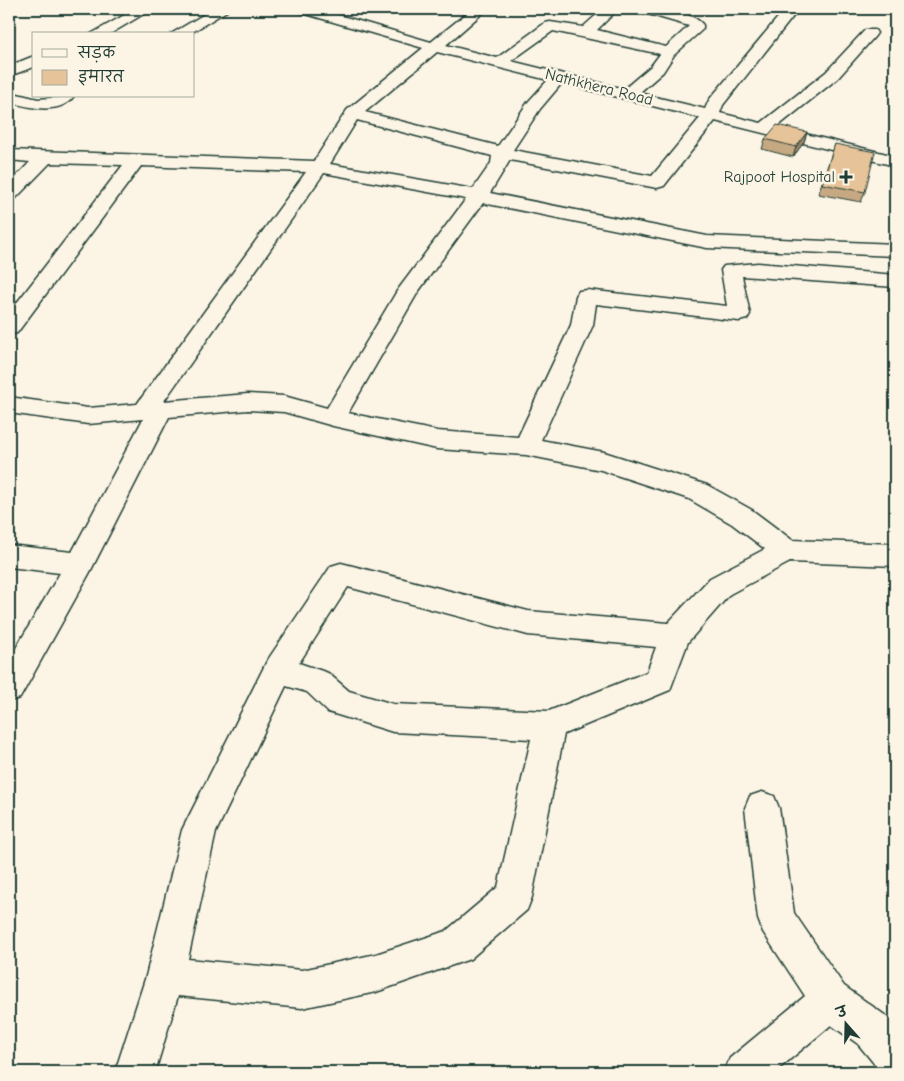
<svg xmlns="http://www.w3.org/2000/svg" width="904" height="1081" font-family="'Comic Neue','Playpen Sans Deva',sans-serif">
  <rect width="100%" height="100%" fill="#fcf5e5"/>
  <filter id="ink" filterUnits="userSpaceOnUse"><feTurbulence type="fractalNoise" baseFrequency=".02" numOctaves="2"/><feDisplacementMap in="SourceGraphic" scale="10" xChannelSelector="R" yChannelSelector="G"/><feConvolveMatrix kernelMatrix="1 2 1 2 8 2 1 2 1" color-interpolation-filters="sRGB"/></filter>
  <g filter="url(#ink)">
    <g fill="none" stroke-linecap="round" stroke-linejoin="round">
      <defs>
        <g id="minor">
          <path d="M135,9h17l-42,25h-19z"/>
          <path d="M213,9h17l-41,25h-18z"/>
          <path d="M297,9h21l113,33 41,-33h15l-41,36 51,13 48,-35 5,-1 33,5 20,-18h15l-21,21 69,17 23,-21 -48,-14 -2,-3c16,-1 54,2 64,16v4l-29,26 -11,17 -24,21 66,16 4,-9 76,-91h14l-76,96 -3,8 41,10 65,-51 39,-42h10l2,3 -2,3 -37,42 -61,49 118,29v10l-180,-45 -51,65 -7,2 -147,-28 -20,33 217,43 188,8v12l-188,-8 -224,-45 -65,89 -70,121 89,18 81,6 53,-112 5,-29 3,-5 8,-1 140,16 -6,-36 3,-4 34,-3 137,12v12l-153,-11 8,38 -3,5 -8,2 -143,-17 -3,21 -52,115 63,12 103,33 45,25 40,30 103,4v22l-105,-4 -60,32 -42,48 -18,48 -106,44 -32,163 -5,13 -57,49 -94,33 -74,16 -124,-12 -23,76h-40l31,-96 36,-146 85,-169 64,-95 10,-3 187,48 140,12 42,-45 55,-29 -33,-25 -43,-25 -88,-29 -75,-15 -89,-6 -104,-23 -49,-14 -36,-2 -79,7 -79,155 -70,126 -11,3v-41l51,-87 -51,-6v-22l63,7 71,-133 -55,5 -79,-11v-16l79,11 49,-4 169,-232 -165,-6 -124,167 -8,2v-22l114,-148 -73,-2 -34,35 -7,2v-16l21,-22 -21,-2v-10l305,11 33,-51 76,-62 -124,-36zM553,31l107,23 -9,12 -27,23 -113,-28zM437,52l111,28 -20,22 -30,44 -133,-34zM562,83l138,35 -48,58 -139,-26 27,-41zM357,120l135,36 -1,7 -18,26 -143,-25zM324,173l142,26 -69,92 -70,117 -43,-12 -36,-2 -84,7zM348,587l180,48 128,12 -9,25 -98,39 -156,-7 -44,-13 -21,-18 -29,-10zM286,686l21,6 21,20 65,20 138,7 -33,148 -52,44 -70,23 -74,16 -114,-11 28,-127z"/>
          <path d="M34,56v11l-25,9v-10z"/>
          <path d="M9,92l29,7 36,-3c-14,20 -46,11 -65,6z"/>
          <path d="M762,792l12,4 5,12 15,105 50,73 42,30 9,11v45h-14l-23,-28 -27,-19 -56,47h-51l6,-14 75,-62 -42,-64 -5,-13 -13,-111 5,-12z"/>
        </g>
      </defs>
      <use href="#minor" stroke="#1f3d34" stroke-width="3"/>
      <use href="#minor" fill="#fcf5e5" fill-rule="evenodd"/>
    </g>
    <g fill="#c6a883" stroke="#1f3d34">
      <path d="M807,132l-3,10 -11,15 -31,-8 3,-10z"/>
      <path d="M835,144l30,48 -4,10 -43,-8z"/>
    </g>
    <path fill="#a1886a" stroke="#1f3d34" d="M807,132l-3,10 -11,15 3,-10z"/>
    <g fill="#e6c398" stroke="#1f3d34">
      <path d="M777,125l30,7 -11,15 -31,-8z"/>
      <path d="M835,144l40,8 -10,40 -43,-8z"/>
    </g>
  </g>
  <path fill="#1f3d34" stroke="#fcf5e5" stroke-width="2" d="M843.5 169.5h5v5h5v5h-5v5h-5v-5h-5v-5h5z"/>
  <g text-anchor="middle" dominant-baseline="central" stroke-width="5" stroke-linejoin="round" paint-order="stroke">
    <g font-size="16" fill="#1f3d34" stroke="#fcf5e5">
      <text transform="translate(599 87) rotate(14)">Nathkhera Road</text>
    </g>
    <g font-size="16" fill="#1f3d34" stroke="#fcf5e5" text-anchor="end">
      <text x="835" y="177">Rajpoot Hospital</text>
    </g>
  </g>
  <rect width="904" height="1081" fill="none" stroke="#fcf5e5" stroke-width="30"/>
  <rect x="15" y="15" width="874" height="1051" fill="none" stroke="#1f3d34" stroke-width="2" filter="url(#ink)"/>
  <rect x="32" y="32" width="162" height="65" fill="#fcf5e5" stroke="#a4ab9e"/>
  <rect x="42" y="49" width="25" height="8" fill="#fcf5e5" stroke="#a4ab9e"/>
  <text x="78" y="58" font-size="15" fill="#1f3d34">सड़क</text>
  <rect x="42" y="70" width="25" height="15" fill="#e6c398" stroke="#a4ab9e"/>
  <text x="78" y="82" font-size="15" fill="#1f3d34">इमारत</text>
  <g transform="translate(846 1024) rotate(340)" stroke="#fcf5e5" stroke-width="4" paint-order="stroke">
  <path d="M0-4L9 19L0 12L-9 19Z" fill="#1f3d34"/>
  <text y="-8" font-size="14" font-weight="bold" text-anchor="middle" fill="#1f3d34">उ</text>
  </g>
</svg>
